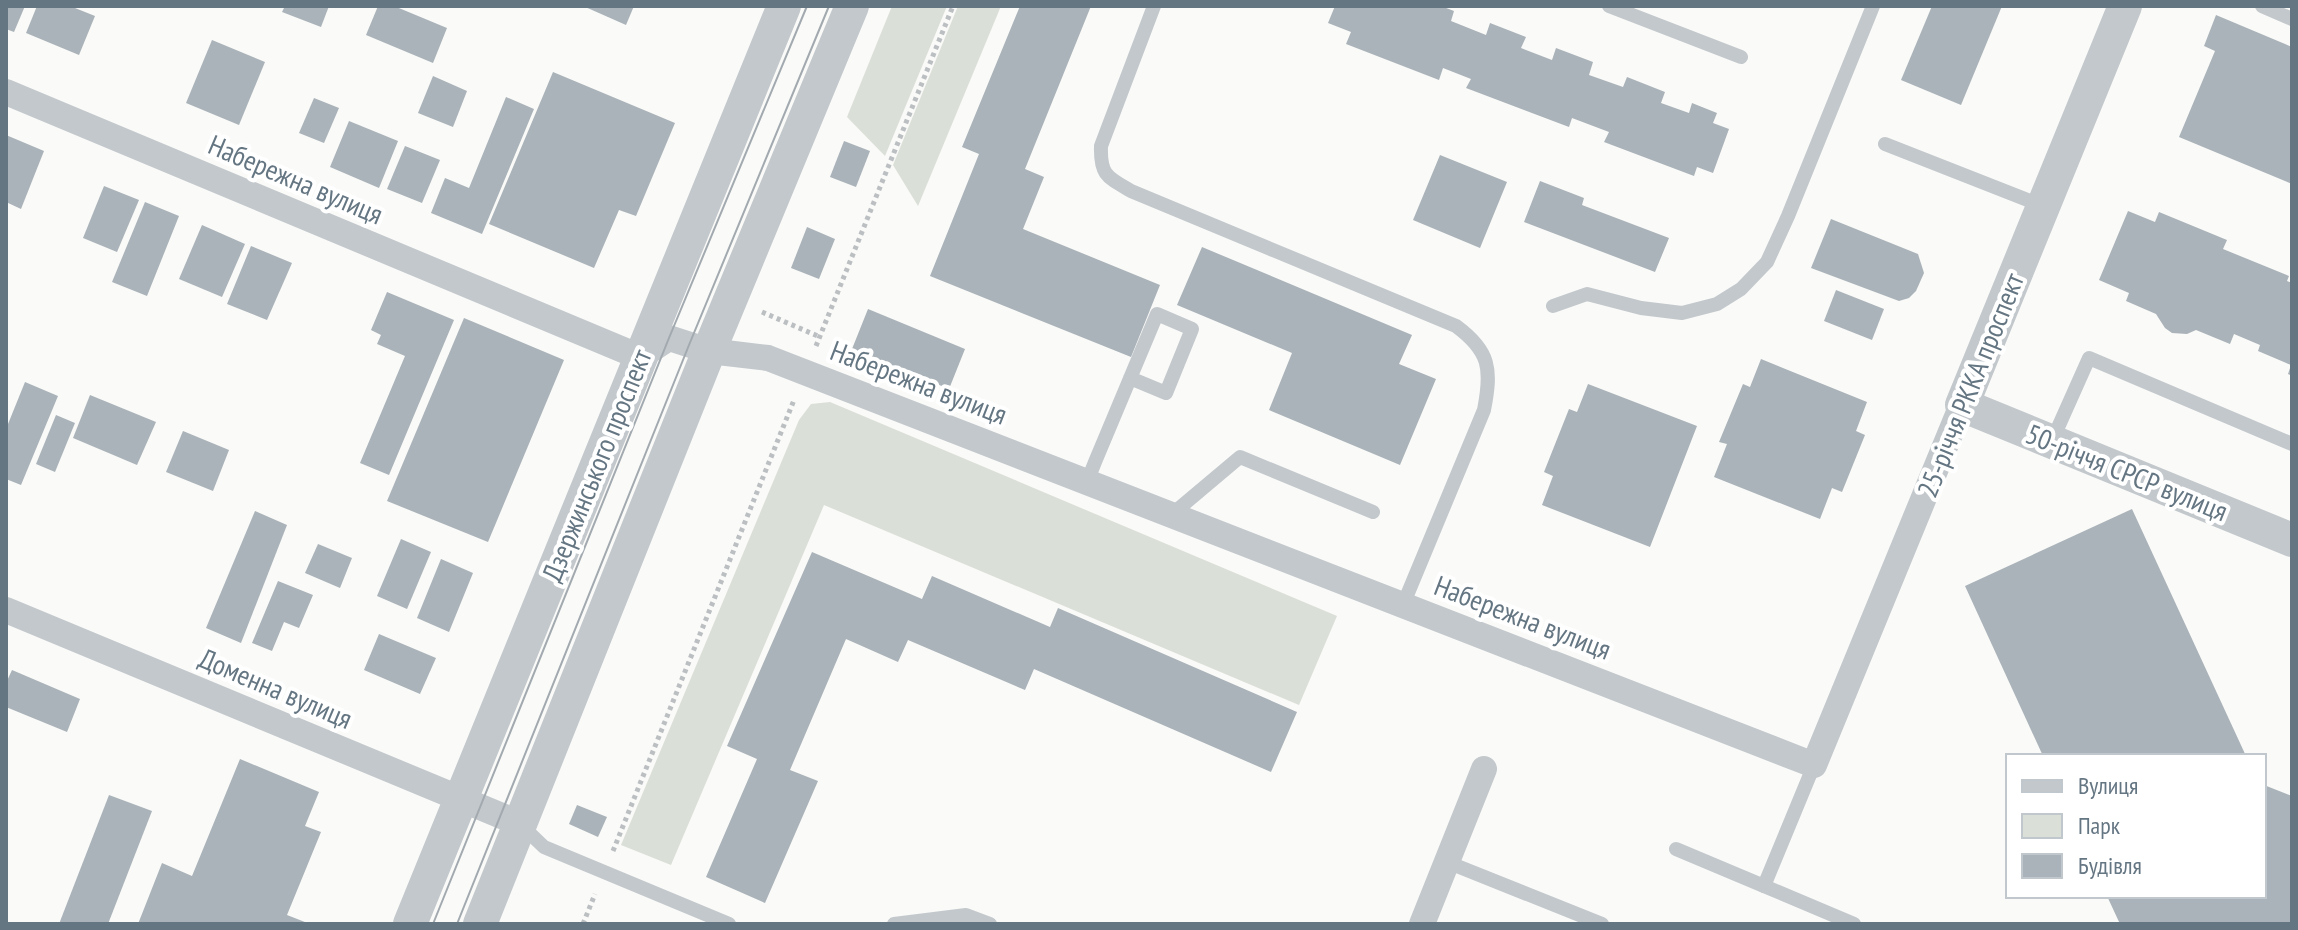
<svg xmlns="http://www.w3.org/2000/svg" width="2298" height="930" font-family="'PT Sans Narrow',sans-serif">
  <rect width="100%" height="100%" fill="#fafaf8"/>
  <g fill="#dadfd7">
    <path d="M892,6h55l-62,150 -38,-39z"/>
    <path d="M958,6h43l-83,200 -25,-41z"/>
    <path d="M830,402l507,214 -38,89 -475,-200 -153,360 -50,-20 178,-425 12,-16z"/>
  </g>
  <g fill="#aab3b9">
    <path d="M6,6h19l-11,26 -8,-3z"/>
    <path d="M37,6h33l25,10 -16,39 -53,-22z"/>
    <path d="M285,6h44l-8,21 -39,-15z"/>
    <path d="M378,6h16l53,22 -14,35 -67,-28z"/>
    <path d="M583,6h51l-8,19z"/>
    <path d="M1020,6h71l-66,163 19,8 -21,52 137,56 -29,72 -201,-81 49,-122 -17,-7z"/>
    <path d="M1335,6h106l13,5 -3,10 35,14 4,-12 36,14 -5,11 31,12 4,-12 37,14 -4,13 34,12 4,-10 38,15 -4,11 28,10 3,-10 25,10 -4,10 16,6 -16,44 -16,-6 -3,9 -90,-34 5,-10 -37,-14 -3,9 -103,-39 5,-9 -28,-11 -4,12 -93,-36 5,-12 -23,-9z"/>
    <path d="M1932,6h70l-41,99 -60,-25z"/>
    <path d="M2216,15l76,32v137l-113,-47 36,-86 -11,-5z"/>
    <path d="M212,40l53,22 -26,63 -53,-22z"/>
    <path d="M553,72l122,51 -39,93 -17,-6 -25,58 -105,-44z"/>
    <path d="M433,76l34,15 -14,36 -35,-14z"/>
    <path d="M506,97l28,12 -52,125 -51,-21 14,-35 24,10z"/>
    <path d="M314,98l25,10 -15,35 -25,-10z"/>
    <path d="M349,121l49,20 -19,47 -49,-21z"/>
    <path d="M6,135l38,16 -23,58 -15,-7z"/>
    <path d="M844,141l26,10 -14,36 -26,-10z"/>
    <path d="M405,146l35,14 -18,43 -35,-14z"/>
    <path d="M1440,155l67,27 -27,66 -67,-28z"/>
    <path d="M1540,181l44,17 -2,7 87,33 -14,34 -131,-50z"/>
    <path d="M104,186l35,14 -22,52 -34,-14z"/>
    <path d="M145,202l34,14 -32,80 -35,-14z"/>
    <path d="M2128,211l27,11 4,-10 68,28 -4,9 66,27 -2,5 5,2v93l-4,-2 3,-9 -33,-14 2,-6 -26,-11 -4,10 -34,-14 -9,4 -15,-1 -7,-5 -9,-14 -30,-13 3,-8 -30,-13z"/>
    <path d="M1831,219l87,35 6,19 -8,18 -7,7 -10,3 -88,-33z"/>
    <path d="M202,225l43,19 -23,53 -43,-18z"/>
    <path d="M807,227l28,12 -16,40 -28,-11z"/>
    <path d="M251,246l41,17 -25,57 -40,-16z"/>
    <path d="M1202,247l210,88 -13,29 37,15 -36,86 -131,-55 23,-57 -115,-48z"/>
    <path d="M1836,290l48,19 -12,31 -48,-19z"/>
    <path d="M387,292l67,28 -65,155 -29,-12 45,-107 -28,-12 4,-9 -10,-5z"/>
    <path d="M868,309l97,40 -16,40 -97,-40z"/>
    <path d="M464,318l100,42 -76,182 -101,-41z"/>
    <path d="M1761,359l106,43 -11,29 9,4 -23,57 -10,-4 -12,31 -106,-42 13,-33 -8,-2 24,-58 7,3z"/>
    <path d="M25,382l33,14 -37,89 -15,-6v-50z"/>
    <path d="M1588,384l109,42 -47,121 -108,-42 11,-29 -9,-4 25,-63 8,3z"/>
    <path d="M90,395l66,27 -19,43 -64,-27z"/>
    <path d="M56,415l19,8 -20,49 -19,-8z"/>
    <path d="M183,431l46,19 -16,41 -47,-19z"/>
    <path d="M2132,509l114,247h-203l-78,-170z"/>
    <path d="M255,511l32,14 -46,118 -35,-15z"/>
    <path d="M401,539l30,13 -24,57 -30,-13z"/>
    <path d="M318,544l34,14 -12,30 -35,-15z"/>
    <path d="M812,552l110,47 10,-23 118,51 8,-19 239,104 -26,60 -237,-103 -9,21 -117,-50 -10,22 -52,-23 -56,131 28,11 -53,122 -59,-26 51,-118 -30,-13z"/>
    <path d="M441,559l32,14 -24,59 -32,-14z"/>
    <path d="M278,581l35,14 -14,33 -15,-6 -12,29 -20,-8z"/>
    <path d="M379,634l57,24 -16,36 -56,-24z"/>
    <path d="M12,670l68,29 -13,33 -61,-25v-24z"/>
    <path d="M240,759l79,33 -14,34 16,6 -34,83 23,9h-172l24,-61 30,13z"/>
    <path d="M2264,785l28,11v128h-172l-13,-28h157z"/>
    <path d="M109,795l43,16 -44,113h-49z"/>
    <path d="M577,805l30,12 -9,20 -29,-13z"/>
  </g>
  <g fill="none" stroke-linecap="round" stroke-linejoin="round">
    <g stroke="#bbbfc2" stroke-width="5" stroke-dasharray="4 4" stroke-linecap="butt">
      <path d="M762,312l58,25"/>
      <path d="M816,346l137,-340"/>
      <path d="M613,851l181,-451"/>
      <path d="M583,924l12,-30"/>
    </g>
    <g stroke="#c3c8cc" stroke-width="14">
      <path d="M1154,6l-53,140c-1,29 6,31 30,45l325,135c34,25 36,43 28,84l-81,195"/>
      <path d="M1609,6l132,51"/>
      <path d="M2262,6l30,13"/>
      <path d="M1885,144l158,62"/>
      <path d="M1553,306l34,-12 54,14 41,5 35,-9 24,-15 26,-27 21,-46 85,-210"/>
      <path d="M2052,441l37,-83 203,86"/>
      <path d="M1087,482l8,-20 62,-148 35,15 -26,64 -36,-15"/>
      <path d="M1171,515l69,-58 133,55"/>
      <path d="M521,825l23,22 185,77"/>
      <path d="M1676,849l88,37 50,-121"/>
      <path d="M1447,862l155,62"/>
      <path d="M1764,886l90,38"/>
      <path d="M894,924l72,-9 24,9"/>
    </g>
    <g stroke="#c3c8cc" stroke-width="26">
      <path d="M6,92l634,265 29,-19 40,13 59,7 1046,407 148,-360"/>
      <path d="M6,610l515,214"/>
      <path d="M1422,924l62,-155"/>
    </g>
    <g stroke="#c3c8cc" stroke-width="34">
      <path d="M2125,6l-163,399 330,135"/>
      <path d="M410,924l374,-918"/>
      <path d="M480,924l229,-573 143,-345"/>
    </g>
    <g stroke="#a2aab0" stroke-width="2">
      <path d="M433,924l236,-586 138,-332"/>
      <path d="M457,924l232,-579 140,-339"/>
    </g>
  </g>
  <g text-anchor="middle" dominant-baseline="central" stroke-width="8" stroke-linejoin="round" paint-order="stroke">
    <g font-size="28" fill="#657683" stroke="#fff">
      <text transform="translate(296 179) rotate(23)">Набережна вулиця</text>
      <text transform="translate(919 382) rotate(21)">Набережна вулиця</text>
      <text transform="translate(1970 385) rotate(-68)">25-річчя РККА проспект</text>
      <text transform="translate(596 465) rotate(-68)">Дзержинського проспект</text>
      <text transform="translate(2127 472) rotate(22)">50-річчя СРСР вулиця</text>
      <text transform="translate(1523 617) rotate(21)">Набережна вулиця</text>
      <text transform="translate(276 688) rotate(23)">Доменна вулиця</text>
    </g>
  </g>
  <rect width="2298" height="930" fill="none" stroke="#657683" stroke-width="16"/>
  <rect x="2006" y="754" width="260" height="144" fill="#ffffff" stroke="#c1c8cd" stroke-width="2"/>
  <rect x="2022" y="780" width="40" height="12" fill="#c3c8cc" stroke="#c1c8cd" stroke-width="2"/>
  <text x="2078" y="794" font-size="24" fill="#657683">Вулиця</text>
  <rect x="2022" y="814" width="40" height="24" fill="#dadfd7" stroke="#c1c8cd" stroke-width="2"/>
  <text x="2078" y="834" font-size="24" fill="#657683">Парк</text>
  <rect x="2022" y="854" width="40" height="24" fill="#aab3b9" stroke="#c1c8cd" stroke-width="2"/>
  <text x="2078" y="874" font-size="24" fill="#657683">Будівля</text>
</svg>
